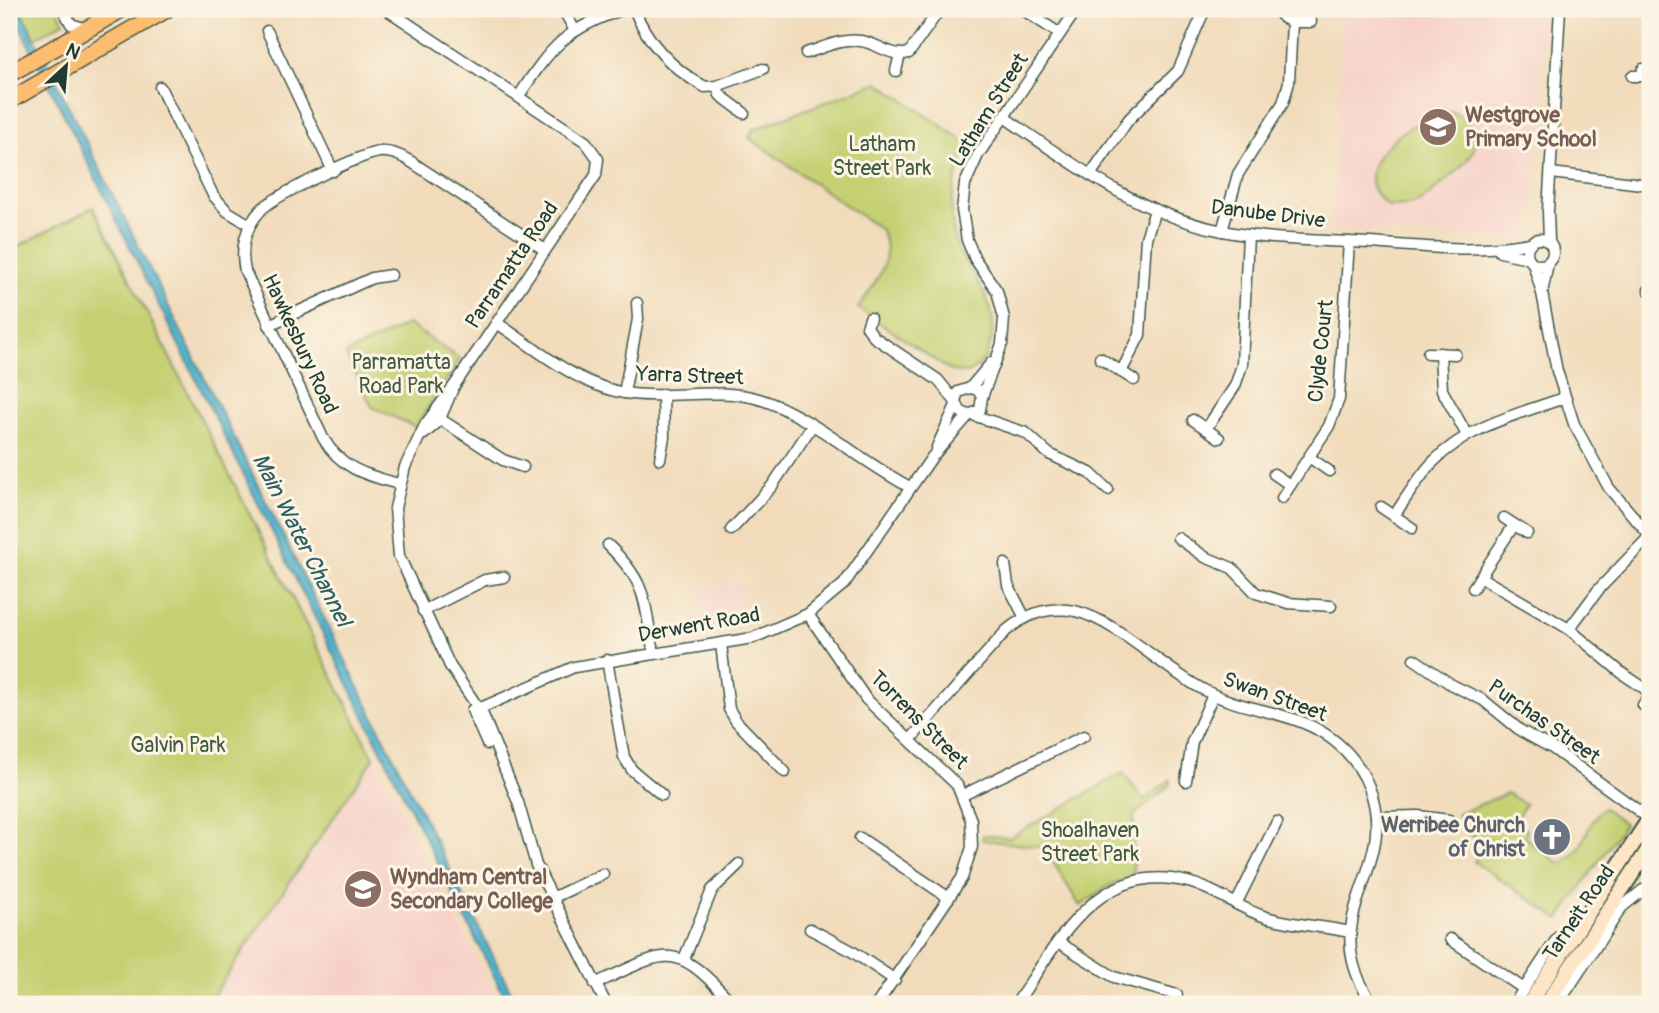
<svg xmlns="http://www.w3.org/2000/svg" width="1659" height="1013" font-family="Pangolin,sans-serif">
  <rect width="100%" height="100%" fill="#fcf5e5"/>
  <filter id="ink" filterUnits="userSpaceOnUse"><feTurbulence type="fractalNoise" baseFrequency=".0143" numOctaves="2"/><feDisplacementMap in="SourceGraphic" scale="14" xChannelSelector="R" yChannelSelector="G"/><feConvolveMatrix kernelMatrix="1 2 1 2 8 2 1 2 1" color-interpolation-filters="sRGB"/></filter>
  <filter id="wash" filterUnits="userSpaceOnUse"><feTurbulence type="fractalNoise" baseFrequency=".00686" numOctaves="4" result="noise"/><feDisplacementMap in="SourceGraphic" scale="28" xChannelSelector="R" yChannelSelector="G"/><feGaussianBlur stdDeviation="1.57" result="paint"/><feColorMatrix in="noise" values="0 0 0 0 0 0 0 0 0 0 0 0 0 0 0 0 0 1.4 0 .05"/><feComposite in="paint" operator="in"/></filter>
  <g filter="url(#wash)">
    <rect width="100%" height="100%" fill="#f1dbbb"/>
    <g fill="#f7d1c8">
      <path d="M1343,9h201l-8,163 -11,61 -8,6 -185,-10z"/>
      <path d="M740,579l9,47 -41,6 -8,-45z"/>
      <path d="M374,758l125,246h-292l156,-231z"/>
    </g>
    <g fill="#c4d072" stroke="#728653" stroke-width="2">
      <path d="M20,9h37l7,13 -29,16z"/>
      <path d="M878,82l90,62c-12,28 -21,59 -14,90 9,43 50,61 36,110 -3,12 -10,23 -22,29l-17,-2 -93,-63c17,-26 39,-48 22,-79l-131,-91 5,-9z"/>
      <path d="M1451,111c46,22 19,51 -9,73 -8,7 -17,16 -26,20 -9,3 -18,3 -27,3 -53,-39 23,-89 62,-96z"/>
      <path d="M93,207l281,551 -167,246h-198v-753z"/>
      <path d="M408,324l52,35 -45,68 -43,-20 -26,-53z"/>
      <path d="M1123,773l21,27 26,-20v5l-36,30 -1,62 -22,8 -31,21 -36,-59 -62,-7 1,-5 26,3z"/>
      <path d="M1507,793l18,11 -10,18 12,8 -1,8 33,25c27,-6 25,-41 45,-55l19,14 1,3 -65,94 -85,-57 11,-18 -24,-15 -3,-15z"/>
    </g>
    <path fill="#4eb0cd" stroke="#367680" stroke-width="2" d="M11,9h9l497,995h-9z"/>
  </g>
  <g filter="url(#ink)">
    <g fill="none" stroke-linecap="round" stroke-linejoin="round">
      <defs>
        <g id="street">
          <path d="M63,9l8,15 16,5"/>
          <path d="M386,9l200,133 12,17 -2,16 -142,211 -15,35 -15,13"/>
          <path d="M563,9l11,20"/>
          <path d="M634,9c14,35 38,60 71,78l12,-1 46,-17"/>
          <path d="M1022,9l38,25"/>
          <path d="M1282,17l10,5h19"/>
          <path d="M267,31l66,140"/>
          <path d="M806,53c17,-5 36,-15 55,-12 16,2 31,17 48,12l31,-44"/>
          <path d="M896,71l4,-17"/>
          <path d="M1632,76h10l1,-7 7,1"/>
          <path d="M717,86l3,9 24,18"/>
          <path d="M160,87l53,108 14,16 23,14"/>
          <path d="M519,96c32,-50 48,-68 105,-87"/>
          <path d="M1004,117c68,47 136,98 219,114 49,10 99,9 148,12 53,4 107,10 159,0"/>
          <path d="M1551,173l99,12"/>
          <path d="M1090,175l39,-56 49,-48 27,-62"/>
          <path d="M1222,231l16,-57 45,-71 6,-21 3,-60"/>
          <circle cx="1540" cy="252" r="13"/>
          <path d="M1549,241l-1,-30 12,-202"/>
          <path d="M1500,252l28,6"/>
          <path d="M1533,263l9,30 15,78 17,53 35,64 41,48"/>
          <path d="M1649,290h1"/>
          <path d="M1542,293l6,-30"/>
          <path d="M870,318l-3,9 7,10 64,43 17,21"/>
          <path d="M497,323c41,27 85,66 135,71 42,5 86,-7 127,5 48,14 104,64 151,88"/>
          <path d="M269,325l103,-47 19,-3"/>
          <path d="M1428,353l27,1"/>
          <path d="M1440,353l2,37 25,45"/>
          <path d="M1100,358l34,22"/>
          <path d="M1121,372l19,-37 6,-97 9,-28"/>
          <path d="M454,386l-29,39 -20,42 -10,41 4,48 51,110 33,49 35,87 18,63 70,139"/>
          <path d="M970,388l22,-26"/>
          <path d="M624,393l14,-74 -1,-16"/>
          <path d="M982,397l20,-53 2,-26 -7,-27 -22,-32 -8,-19 -5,-30 3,-26 13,-29 99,-146"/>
          <path d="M973,415l53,18 23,21 41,19 18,17"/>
          <path d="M437,417l66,43 20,7"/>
          <path d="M1193,420l26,18"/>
          <path d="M1206,429l29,-43 7,-21 6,-130"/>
          <path d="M937,447l19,-42"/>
          <path d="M1309,457l20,14"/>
          <path d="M660,459l4,-22 -1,-43"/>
          <path d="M1274,474l16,11"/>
          <path d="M399,484c-33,-9 -58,-15 -76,-46l-78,-167c-5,-22 0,-44 16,-61 12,-14 99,-55 118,-58 11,-1 21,3 31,9l135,89"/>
          <path d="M1282,498l47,-72 10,-27 10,-157"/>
          <path d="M1381,507l31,21"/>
          <path d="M1394,516c12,-18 24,-38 39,-54 35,-36 85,-48 131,-64"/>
          <path d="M1504,518l23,15"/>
          <path d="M731,530l41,-44 40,-60"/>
          <path d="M1178,538l27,19 27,11 24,25 32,10 43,3"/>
          <path d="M608,545c41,40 35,55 46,108"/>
          <path d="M1005,564l3,21 17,33"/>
          <path d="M1480,577l89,52 54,45 27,18"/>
          <path d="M1473,588l41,-63"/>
          <path d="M423,611l62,-31 19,-3"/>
          <path d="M808,614l58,85 91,86 14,35 1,27 -10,31 -85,126"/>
          <path d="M1569,629l30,-40 51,-53"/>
          <path d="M721,644l8,65 7,12 49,51"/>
          <path d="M1414,659l38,26 31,15 38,31 31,17 98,71"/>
          <path d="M607,660l17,97 8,13 30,25"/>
          <path d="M1643,705l7,-11"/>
          <path d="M472,710l15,34"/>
          <path d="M475,716l8,-9 91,-40 179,-29 55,-24 36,-30 88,-127 37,-42 11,-5 2,-13 -4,-7 -8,-2 -12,4 -3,9 6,11 8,3"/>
          <path d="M910,740l96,-109c20,-17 44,-25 69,-20 43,10 90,60 131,80 38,20 84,20 119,43 20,13 35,31 44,53 33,84 -59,128 4,217"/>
          <path d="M1186,781l6,-39 21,-47"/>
          <path d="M963,795l121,-59"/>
          <path d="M1376,817l42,-1 31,4"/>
          <path d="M860,838l89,60"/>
          <path d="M552,898l51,-24"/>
          <path d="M1236,904l41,-82"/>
          <path d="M810,929l40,21 45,30"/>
          <path d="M1450,939l74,50"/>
          <path d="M1058,942l56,35 63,18"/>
          <path d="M684,959l28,-69 27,-26"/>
          <path d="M595,984c75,-35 79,-44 138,20"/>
          <path d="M1016,1004c42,-62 82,-145 172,-122 28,7 51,27 78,35 27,8 56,9 84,15"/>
          <path d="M1514,1004l44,-67 7,-5 13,-1"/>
          <path d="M1558,1004l64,-97 21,-17"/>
        </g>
        <g id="secondary">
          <path d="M1529,1004l121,-186"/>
          <path d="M1546,1004l104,-157"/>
        </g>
        <g id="primary">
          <path d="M9,74l113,-65"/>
          <path d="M9,101l158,-92"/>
        </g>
      </defs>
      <use href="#street" stroke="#3e5548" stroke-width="13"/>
      <use href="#secondary" stroke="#3e5548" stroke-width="18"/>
      <use href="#primary" stroke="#3e5548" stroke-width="19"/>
      <use href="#street" stroke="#fff" stroke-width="10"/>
      <use href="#secondary" stroke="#fee5c5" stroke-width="14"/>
      <use href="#primary" stroke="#fcbd6f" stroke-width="16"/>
    </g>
  </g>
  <defs>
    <symbol id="school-disc" viewBox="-11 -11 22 22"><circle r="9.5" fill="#8d6e63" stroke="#fcf5e5"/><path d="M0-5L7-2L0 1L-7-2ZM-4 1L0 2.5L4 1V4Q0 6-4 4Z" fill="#fff"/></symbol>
    <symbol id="church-disc" viewBox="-11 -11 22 22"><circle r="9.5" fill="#6b7280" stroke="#fcf5e5"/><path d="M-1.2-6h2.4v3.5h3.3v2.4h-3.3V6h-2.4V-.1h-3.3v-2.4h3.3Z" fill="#fff"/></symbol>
  </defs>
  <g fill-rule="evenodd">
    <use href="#school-disc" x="1416" y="105" width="44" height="44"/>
    <use href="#church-disc" x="1530" y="815" width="44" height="44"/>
    <use href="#school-disc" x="341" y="867" width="44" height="44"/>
  </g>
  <g text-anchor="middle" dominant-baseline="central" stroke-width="6" stroke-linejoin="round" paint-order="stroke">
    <g font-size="21" fill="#1f3d34" stroke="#fcf5e5">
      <text transform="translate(989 110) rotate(-58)">Latham Street</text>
      <text transform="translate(1268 214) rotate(7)">Danube Drive</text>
      <text transform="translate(512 265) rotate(-56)">Parramatta Road</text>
      <text transform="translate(300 344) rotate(65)">Hawkesbury Road</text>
      <text transform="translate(1321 351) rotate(-84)">Clyde Court</text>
      <text transform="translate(690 376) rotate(2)">Yarra Street</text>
      <text transform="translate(699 625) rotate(-10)">Derwent Road</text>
      <text transform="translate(1275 697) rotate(20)">Swan Street</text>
      <text transform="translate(919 720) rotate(45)">Torrens Street</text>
      <text transform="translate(1544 722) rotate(35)">Purchas Street</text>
      <text transform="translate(1579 913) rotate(-56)">Tarneit Road</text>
    </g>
    <g font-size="21" font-weight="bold" fill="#785e54" stroke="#fcf5e5" text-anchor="start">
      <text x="1465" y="115">Westgrove<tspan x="1465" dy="24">Primary School</tspan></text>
      <text x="390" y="877">Wyndham Central<tspan x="390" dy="24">Secondary College</tspan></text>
    </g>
    <g font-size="21" fill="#405a40" stroke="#fcf5e5">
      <text x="882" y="144">Latham<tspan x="882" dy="24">Street Park</tspan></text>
      <text x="401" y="362">Parramatta<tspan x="401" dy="24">Road Park</tspan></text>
      <text x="178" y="745">Galvin Park</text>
      <text x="1090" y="830">Shoalhaven<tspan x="1090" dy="24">Street Park</tspan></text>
    </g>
    <g font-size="21" font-weight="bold" fill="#5b616d" stroke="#fcf5e5" text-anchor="end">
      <text x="1525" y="825">Werribee Church<tspan x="1525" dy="24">of Christ</tspan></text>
    </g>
    <g font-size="23" font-style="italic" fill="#2d6062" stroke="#fcf5e5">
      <text transform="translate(302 540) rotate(63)">Main Water Channel</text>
    </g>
  </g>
  <rect width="1659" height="1013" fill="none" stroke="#fcf5e5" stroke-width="35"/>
  <g transform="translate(66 66) rotate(26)" stroke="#fcf5e5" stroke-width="5" paint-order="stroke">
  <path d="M0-5L12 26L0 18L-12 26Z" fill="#1f3d34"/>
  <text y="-10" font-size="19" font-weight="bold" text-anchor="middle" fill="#1f3d34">N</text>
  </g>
</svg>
